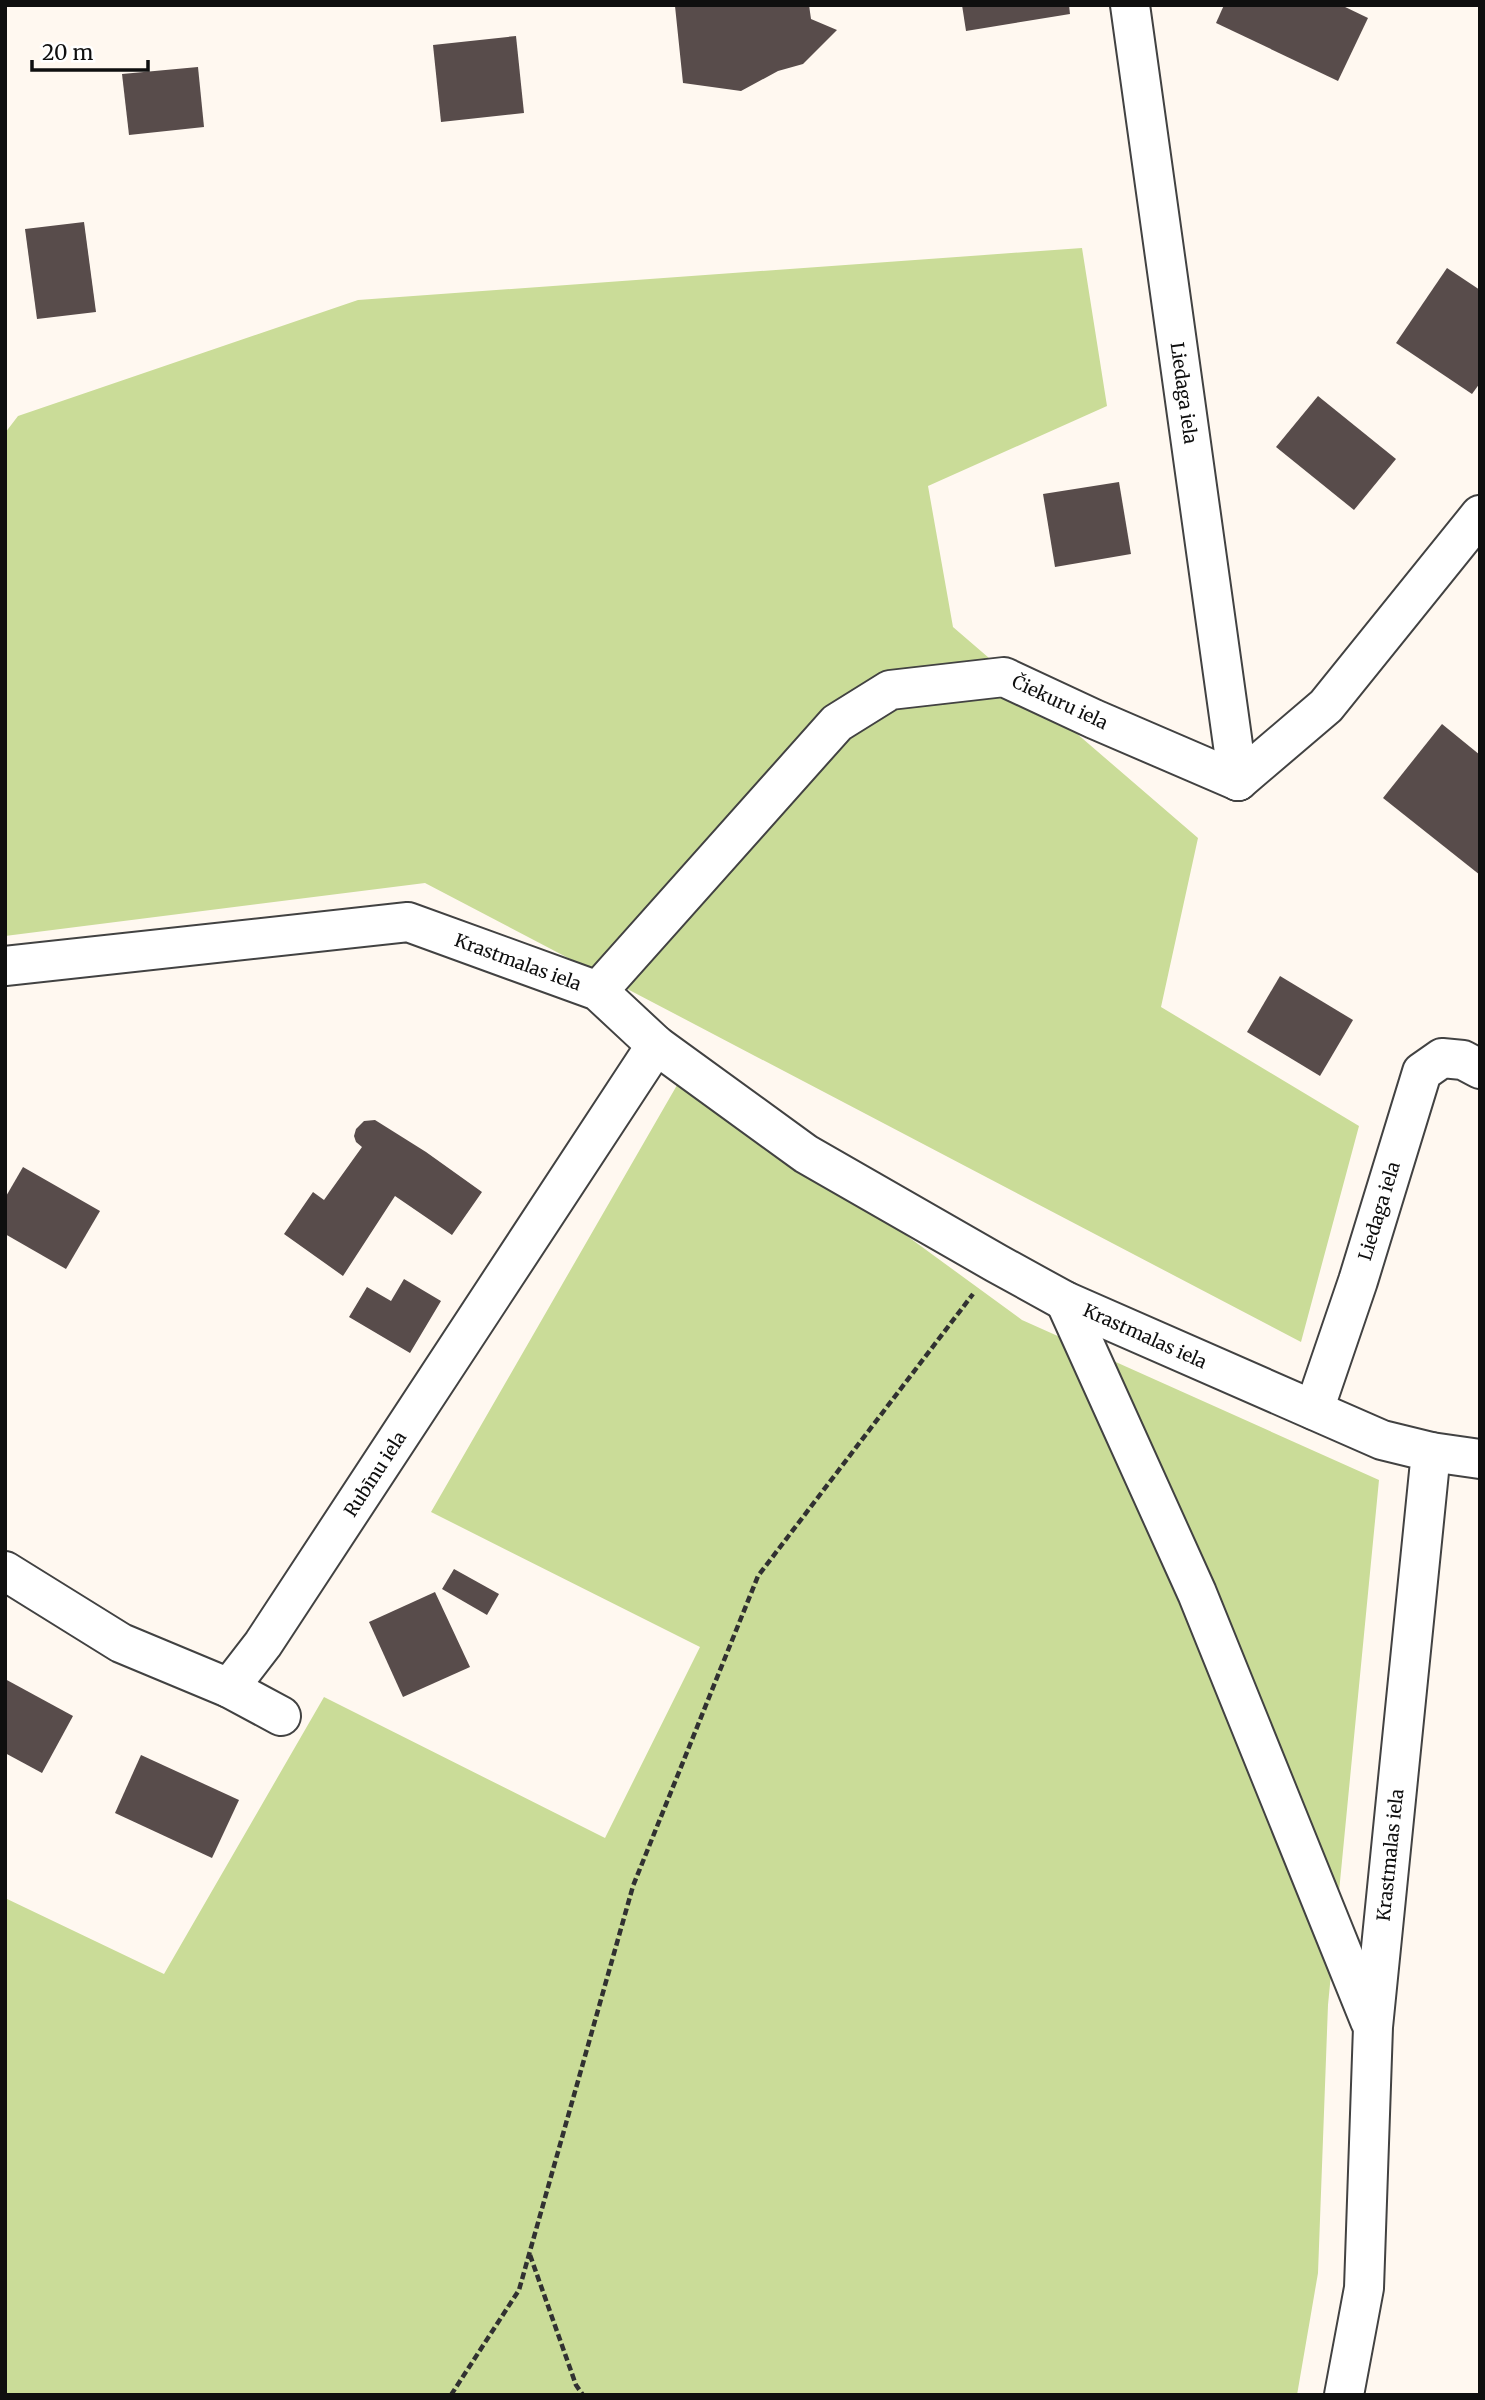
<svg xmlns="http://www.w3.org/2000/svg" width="1485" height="2400" font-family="Merriweather,serif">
  <rect width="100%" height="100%" fill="#fff8f0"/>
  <g fill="#cadc98">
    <path d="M1082,248l25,158 -179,80 25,141 245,211 -37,169 198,119 -58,216 -876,-459 -420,53v-503l13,-17 340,-116z"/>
    <path d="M684,1073l338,247 357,160 -51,525 -10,268 -21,122h-1292v-497l159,76 160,-277 281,141 95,-191 -269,-135z"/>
  </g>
  <g fill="#584c4b">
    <path d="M681,5h128l2,14 26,11 -34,34 -25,7 -37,20 -58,-8 -8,-77z"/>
    <path d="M962,5h107l1,9 -104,17z"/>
    <path d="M1224,5h117l27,13 -30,63 -122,-58z"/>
    <path d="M516,36l8,77 -83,9 -8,-77z"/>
    <path d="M198,67l6,60 -75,8 -7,-61z"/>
    <path d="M84,222l12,90 -59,7 -12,-90z"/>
    <path d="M1447,268l33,22v93l-8,11 -76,-51z"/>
    <path d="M1318,396l78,63 -42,51 -78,-63z"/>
    <path d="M1119,482l12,72 -76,13 -12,-73z"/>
    <path d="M1442,724l38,31v120l-97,-77z"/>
    <path d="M1280,976l73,44 -33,56 -73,-44z"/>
    <path d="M375,1120l51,32 56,40 -30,43 -57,-39 -52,80 -59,-42 29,-42 11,8 38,-53 -6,-5 -2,-6 2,-7 8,-8z"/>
    <path d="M23,1167l77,44 -34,58 -61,-35v-36z"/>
    <path d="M404,1279l37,22 -31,52 -61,-36 18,-30 24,14z"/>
    <path d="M454,1569l45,25 -12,21 -45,-26z"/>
    <path d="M435,1592l35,75 -67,30 -34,-75z"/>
    <path d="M5,1679l68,37 -31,57 -37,-20z"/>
    <path d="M141,1755l98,45 -27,58 -97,-45z"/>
  </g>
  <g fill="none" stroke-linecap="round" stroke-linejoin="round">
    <defs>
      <g id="minor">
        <path d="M1130,5l108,776"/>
        <path d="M1238,781l88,-75 154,-191"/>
        <path d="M5,966l403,-44 190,69 58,54 150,109 190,109 69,38 317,139 49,12 -58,575 -9,261 -20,107"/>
        <path d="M598,991l239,-268 53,-33 114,-13 90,42 144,62"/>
        <path d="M1065,1301l132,292 173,428"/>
        <path d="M1314,1410l44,-129 64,-209 20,-14 21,2 17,9"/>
        <path d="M1431,1452l49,7"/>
        <path d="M5,1571l116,72 108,45 34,-44 393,-599"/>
        <path d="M229,1688l52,28"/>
      </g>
    </defs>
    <use href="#minor" stroke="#424242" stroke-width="42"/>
    <g stroke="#313131" stroke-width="4.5" stroke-dasharray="7 3.5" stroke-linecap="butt">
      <path d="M530,2255l46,130 7,10"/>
      <path d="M451,2395l68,-105 114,-404 125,-310 215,-282"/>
    </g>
    <use href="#minor" stroke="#fff" stroke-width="38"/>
  </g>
  <g text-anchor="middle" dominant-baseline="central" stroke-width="7" stroke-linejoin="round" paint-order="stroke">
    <g font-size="18" fill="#0f0f0f" stroke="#fff">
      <text transform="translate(1184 393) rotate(82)">Liedaga iela</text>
      <text transform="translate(1060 702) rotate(25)">Čiekuru iela</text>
      <text transform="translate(518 962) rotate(20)">Krastmalas iela</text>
      <text transform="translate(1379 1211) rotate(-73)">Liedaga iela</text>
      <text transform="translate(1145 1336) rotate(24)">Krastmalas iela</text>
      <text transform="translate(375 1474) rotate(-57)">Rubīnu iela</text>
      <text transform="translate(1390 1855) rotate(-84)">Krastmalas iela</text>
    </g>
  </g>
  <rect width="1485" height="2400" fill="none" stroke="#0f0f0f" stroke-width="14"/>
  <path d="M32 60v10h116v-10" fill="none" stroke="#0f0f0f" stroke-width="3.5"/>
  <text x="42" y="60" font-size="21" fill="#0f0f0f" stroke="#ffffff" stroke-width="5" paint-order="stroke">20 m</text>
</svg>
